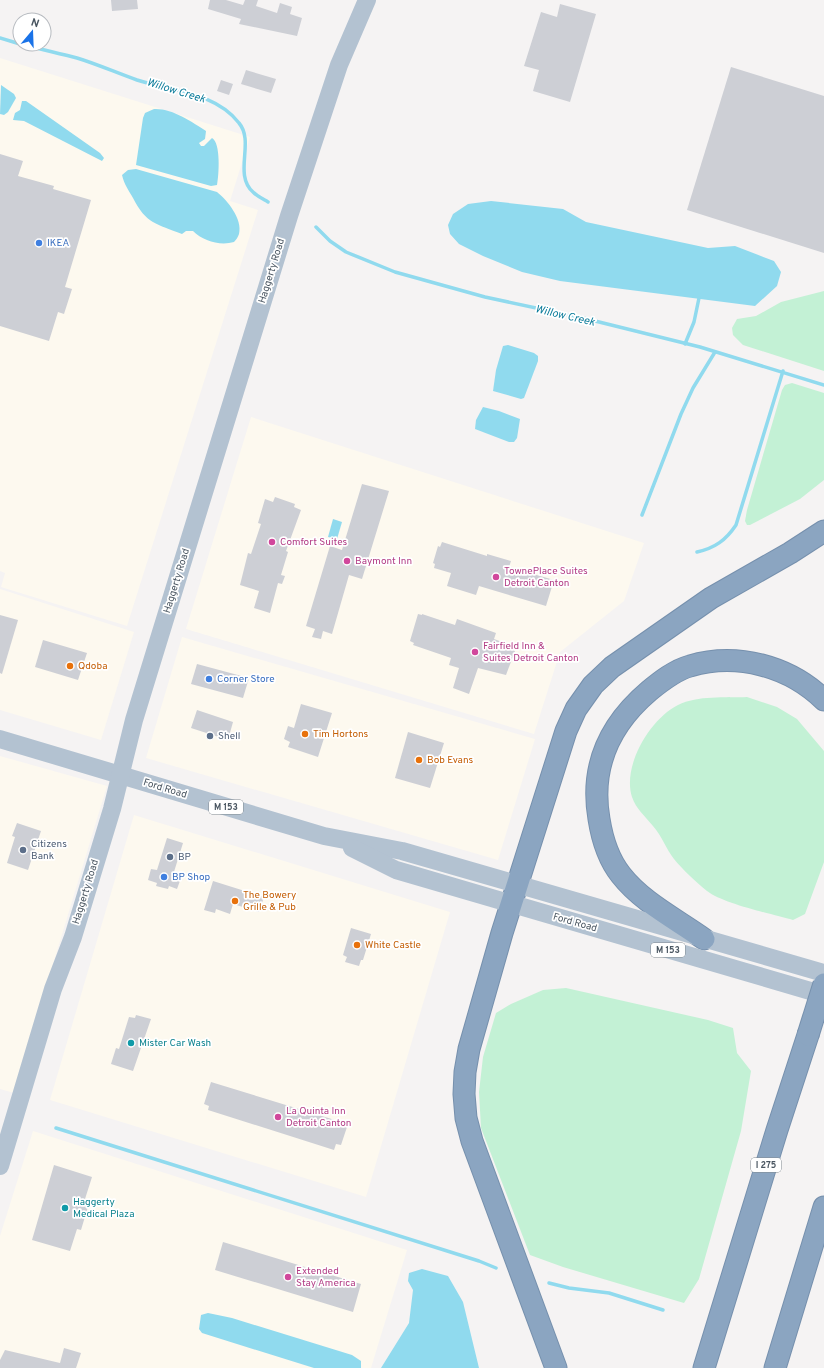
<svg xmlns="http://www.w3.org/2000/svg" width="824" height="1368" font-family="Overpass,sans-serif">
  <rect width="100%" height="100%" fill="#f5f3f3"/>
  <g fill="#fdf9ef">
    <path d="M0,58l250,79 -20,64 28,9 -131,416 -126,-39 4,-14 -5,-2z"/>
    <path d="M251,417l393,126 -20,58 -64,51 -26,82 -348,-105z"/>
    <path d="M0,589l134,43 -33,108 -101,-30z"/>
    <path d="M182,637l353,102 -37,121 -352,-102z"/>
    <path d="M0,756l107,30 -93,307 -14,-4z"/>
    <path d="M134,815l316,97 -84,285 -316,-97z"/>
    <path d="M33,1131l374,119 -36,118h-371v-132z"/>
  </g>
  <g fill="#c3f1d5">
    <path d="M824,291v80l-81,-26 -10,-10 -1,-7 5,-9 19,-3 25,-14z"/>
    <path d="M792,383l32,10v87l-24,19 -50,26h-3l-2,-4 2,-11 35,-120 3,-5z"/>
    <path d="M747,697l30,10 20,12 27,32v111l-19,52 -12,6c-21,-6 -69,-16 -86,-29 -10,-8 -25,-22 -33,-32 -8,-10 -12,-23 -21,-33 -8,-10 -17,-17 -21,-29 -10,-31 18,-78 46,-92 20,-10 47,-7 69,-8z"/>
    <path d="M566,988l142,32 25,8 4,25 14,18 -10,60 -42,148 -15,24 -121,-36 -33,-12 -49,-127 -2,-36 4,-35 13,-44 15,-9 32,-14z"/>
  </g>
  <g fill="#90daee">
    <path d="M1,85l13,9 2,4 -8,14 -4,3 -4,-1z"/>
    <path d="M22,101h4l74,52 4,5 -2,3 -78,-40 -11,-1 2,-7 5,-3z"/>
    <path d="M154,109c18,-1 38,13 52,22l-1,8 -6,4 2,3h3l8,-8c9,5 7,37 5,47l-6,1 -75,-21 7,-47 2,-5z"/>
    <path d="M136,169l81,23c10,8 26,27 22,42 -1,3 -3,6 -5,8 -14,4 -31,-1 -41,-11h-7l-4,3c-25,-10 -36,-10 -49,-36 -4,-7 -9,-14 -11,-23l6,-5z"/>
    <path d="M491,201l72,8 23,13 122,26 27,-2 39,15 7,11 -4,14 -22,20 -195,-25 -38,-9 -39,-16 -24,-12 -9,-10 -2,-9 5,-11 15,-10z"/>
    <path d="M508,345l26,8 4,3v5l-14,37 -3,1 -28,-8 3,-21 7,-24z"/>
    <path d="M483,407l16,4 21,8 -3,19 -3,4h-5l-34,-13 1,-9z"/>
    <path d="M333,519l9,3 -5,17 -9,-2z"/>
    <path d="M422,1269l26,7 15,26 16,66h-98l28,-45 4,-33 -5,-9 1,-8z"/>
    <path d="M208,1313l24,5 120,37 9,6v7h-47l-112,-35 -3,-4 2,-14z"/>
  </g>
  <g fill="none" stroke-linecap="round" stroke-linejoin="round">
    <g stroke="#90daee" stroke-width="3.5">
      <path d="M0,38l20,6"/>
      <path d="M21,44c18,5 37,9 56,14 20,6 40,15 60,22 34,11 78,12 102,43 16,19 -6,51 14,69 4,4 10,7 15,10"/>
      <path d="M316,227l14,14 16,11 49,20 90,25 98,21 117,29 124,38"/>
      <path d="M685,344l9,-22 5,-24"/>
      <path d="M642,515l39,-101 12,-26 22,-36"/>
      <path d="M697,552c18,-4 29,-12 39,-27l47,-154"/>
      <path d="M56,1128l423,133 17,7"/>
      <path d="M549,1283l20,5 40,5 54,17"/>
    </g>
  </g>
  <g fill="#cdcfd5">
    <path d="M111,0h26l1,9 -26,2z"/>
    <path d="M210,0h16l17,5 2,-5h13l-2,6 21,7 3,-10 12,4 -2,7 12,4 -5,18 -58,-12 2,-5 -33,-10z"/>
    <path d="M560,4l36,10 -26,88 -37,-11 6,-21 -15,-4 17,-54 16,5z"/>
    <path d="M731,67l93,29v157l-137,-43z"/>
    <path d="M246,70l30,9 -5,14 -30,-9z"/>
    <path d="M221,80l12,4 -4,11 -12,-4z"/>
    <path d="M0,154l23,7 -5,15 36,10 -1,3 38,11 -26,87 7,2 -8,25 -6,-2 -9,29 -49,-15z"/>
    <path d="M362,484l27,7 -27,88 -13,-4 -17,59 -9,-3 -2,8 -9,-2 3,-8 -9,-3 24,-80 12,4z"/>
    <path d="M275,497l20,7 -1,3 7,3 -15,41 2,1 -7,23 4,1 -3,8 -4,-1 -8,30 -16,-5 5,-17 -19,-6 8,-32 3,1 10,-30 -3,-1 7,-24 8,3z"/>
    <path d="M442,542l45,14v-2l24,7 -2,6 45,13 -8,26 -67,-20 -3,9 -29,-9 4,-13 -17,-5 1,-4 -2,-1 5,-17 2,1z"/>
    <path d="M418,614l4,1v-1l33,11 2,-6 39,14 -2,6 17,6 -1,4 5,2 -9,24 -28,-7 -9,26 -16,-6 6,-20 -10,-3 2,-7 -38,-13 1,-2 -4,-2z"/>
    <path d="M0,615l18,5 -16,54 -2,-1z"/>
    <path d="M43,640l44,13 -9,27 -43,-13z"/>
    <path d="M197,664l52,14 -6,20 -52,-14z"/>
    <path d="M301,704l31,9 -14,44 -30,-10 2,-5 -6,-3 4,-13 6,2z"/>
    <path d="M197,710l36,12 -5,18 -37,-12z"/>
    <path d="M408,732l36,11 -14,45 -35,-10z"/>
    <path d="M17,823l24,8 -13,39 -21,-7 8,-26 -3,-1z"/>
    <path d="M167,838l16,5 -10,32 8,3 -4,11 -8,-3 -1,3 -12,-3 1,-3 -9,-3 3,-11 6,1z"/>
    <path d="M213,881l51,16 -5,15 -26,-8 -3,10 -14,-5 -1,4 -11,-3z"/>
    <path d="M351,928l20,6 -8,26h-2l-2,6 -14,-4 2,-5 -4,-2z"/>
    <path d="M136,1015l15,4 -18,52 -22,-7 5,-16 3,1 10,-32 6,1z"/>
    <path d="M211,1082l137,42 -7,21 -5,-1 -2,6 -126,-40 1,-4 -5,-2z"/>
    <path d="M54,1165l38,12 -7,22 5,1 -9,30 -4,-1 -7,22 -38,-11z"/>
    <path d="M223,1242l138,42 -8,28 -138,-42z"/>
    <path d="M64,1348l17,5 -5,15h-76v-8l5,-10 55,13z"/>
  </g>
  <g fill="none" stroke-linecap="round" stroke-linejoin="round">
    <defs>
      <g id="highway">
        <path d="M704,939c-28,-20 -62,-37 -83,-64 -12,-15 -19,-37 -22,-56 -9,-52 10,-94 50,-128 11,-9 26,-21 41,-25 47,-14 99,0 134,34"/>
        <path d="M556,1368l-84,-227 -6,-23 -2,-24 1,-22 4,-23 33,-116 64,-202 10,-22 17,-24 19,-18 99,-69 79,-45 34,-22"/>
        <path d="M704,1368l73,-238 31,-95"/>
        <path d="M775,1368l49,-161"/>
      </g>
    </defs>
    <use href="#highway" stroke="#7690ad" stroke-width="23"/>
    <g stroke="#b3c2d1" stroke-width="18">
      <path d="M0,739l324,97 78,15 422,122"/>
      <path d="M352,848l44,22 428,125"/>
      <path d="M0,1166l53,-177 20,-52 39,-128 22,-89 155,-504 50,-151 28,-65"/>
    </g>
    <use href="#highway" stroke="#8ba5c1" stroke-width="21"/>
    <defs>
      <path id="highway-bridge" d="M808,1035l16,-51"/>
    </defs>
    <use href="#highway-bridge" stroke="#7690ad" stroke-width="23" stroke-linecap="butt"/>
    <use href="#highway-bridge" stroke="#8ba5c1" stroke-width="21"/>
  </g>
  <g fill="#3f7fe0" stroke="#fff" stroke-width="1.5">
    <circle cx="39" cy="243" r="4"/>
    <circle cx="209" cy="679" r="4"/>
    <circle cx="164" cy="877" r="4"/>
  </g>
  <g fill="#d1479c" stroke="#fff" stroke-width="1.5">
    <circle cx="272" cy="542" r="4"/>
    <circle cx="347" cy="561" r="4"/>
    <circle cx="496" cy="577" r="4"/>
    <circle cx="475" cy="652" r="4"/>
    <circle cx="278" cy="1117" r="4"/>
    <circle cx="288" cy="1277" r="4"/>
  </g>
  <g fill="#e8710a" stroke="#fff" stroke-width="1.5">
    <circle cx="70" cy="666" r="4"/>
    <circle cx="305" cy="734" r="4"/>
    <circle cx="419" cy="760" r="4"/>
    <circle cx="235" cy="901" r="4"/>
    <circle cx="357" cy="945" r="4"/>
  </g>
  <g fill="#5c6f8a" stroke="#fff" stroke-width="1.5">
    <circle cx="210" cy="736" r="4"/>
    <circle cx="23" cy="850" r="4"/>
    <circle cx="170" cy="857" r="4"/>
  </g>
  <g fill="#0f9aa8" stroke="#fff" stroke-width="1.5">
    <circle cx="131" cy="1043" r="4"/>
    <circle cx="65" cy="1208" r="4"/>
  </g>
  <g text-anchor="middle" dominant-baseline="central" stroke-width="3.5" stroke-linejoin="round" paint-order="stroke">
    <g fill="#fff" stroke="#808990" stroke-width="1">
      <rect x="209" y="800" width="34" height="14" rx="3"/>
      <rect x="651" y="943" width="34" height="14" rx="3"/>
      <rect x="751" y="1158" width="30" height="14" rx="3"/>
    </g>
    <g font-size="9" font-weight="bold" fill="#4a5661">
      <text x="226" y="807">M 153</text>
      <text x="668" y="950">M 153</text>
      <text x="766" y="1165">I 275</text>
    </g>
    <g font-size="10" fill="#366cbe" stroke="#fff" text-anchor="start">
      <text x="47" y="243">IKEA</text>
      <text x="217" y="679">Corner Store</text>
      <text x="172" y="877">BP Shop</text>
    </g>
    <g font-size="10" fill="#4a5661" stroke="#fff">
      <text transform="translate(272 271) rotate(-73)">Haggerty Road</text>
      <text transform="translate(177 581) rotate(-73)">Haggerty Road</text>
      <text transform="translate(165 789) rotate(17)">Ford Road</text>
      <text transform="translate(86 892) rotate(-73)">Haggerty Road</text>
      <text transform="translate(575 923) rotate(16)">Ford Road</text>
    </g>
    <g font-size="10" fill="#b23c85" stroke="#fff" text-anchor="start">
      <text x="280" y="542">Comfort Suites</text>
      <text x="355" y="561">Baymont Inn</text>
      <text x="504" y="571">TownePlace Suites<tspan x="504" dy="12">Detroit Canton</tspan></text>
      <text x="483" y="646">Fairfield Inn &amp;<tspan x="483" dy="12">Suites Detroit Canton</tspan></text>
      <text x="286" y="1111">La Quinta Inn<tspan x="286" dy="12">Detroit Canton</tspan></text>
      <text x="296" y="1271">Extended<tspan x="296" dy="12">Stay America</tspan></text>
    </g>
    <g font-size="10" fill="#c56008" stroke="#fff" text-anchor="start">
      <text x="78" y="666">Qdoba</text>
      <text x="313" y="734">Tim Hortons</text>
      <text x="427" y="760">Bob Evans</text>
      <text x="243" y="895">The Bowery<tspan x="243" dy="12">Grille &amp; Pub</tspan></text>
      <text x="365" y="945">White Castle</text>
    </g>
    <g font-size="10" fill="#4e5e75" stroke="#fff" text-anchor="start">
      <text x="218" y="736">Shell</text>
      <text x="31" y="844">Citizens<tspan x="31" dy="12">Bank</tspan></text>
      <text x="178" y="857">BP</text>
    </g>
    <g font-size="10" fill="#0d838f" stroke="#fff" text-anchor="start">
      <text x="139" y="1043">Mister Car Wash</text>
      <text x="73" y="1202">Haggerty<tspan x="73" dy="12">Medical Plaza</tspan></text>
    </g>
    <g font-size="11" font-style="italic" fill="#0c7c9b" stroke="#fff">
      <text transform="translate(176 91) rotate(17)">Willow Creek</text>
      <text transform="translate(565 316) rotate(13)">Willow Creek</text>
    </g>
  </g>
  <g transform="translate(32 32) rotate(19)"><circle r="19" fill="#ffffff" stroke="#b7bbc0"/>
  <path d="M0-3L7 15L0 10L-7 15Z" fill="#1a73e8"/>
  <text y="-6" font-size="11" font-weight="bold" text-anchor="middle" fill="#4a5661">N</text>
  </g>
</svg>
